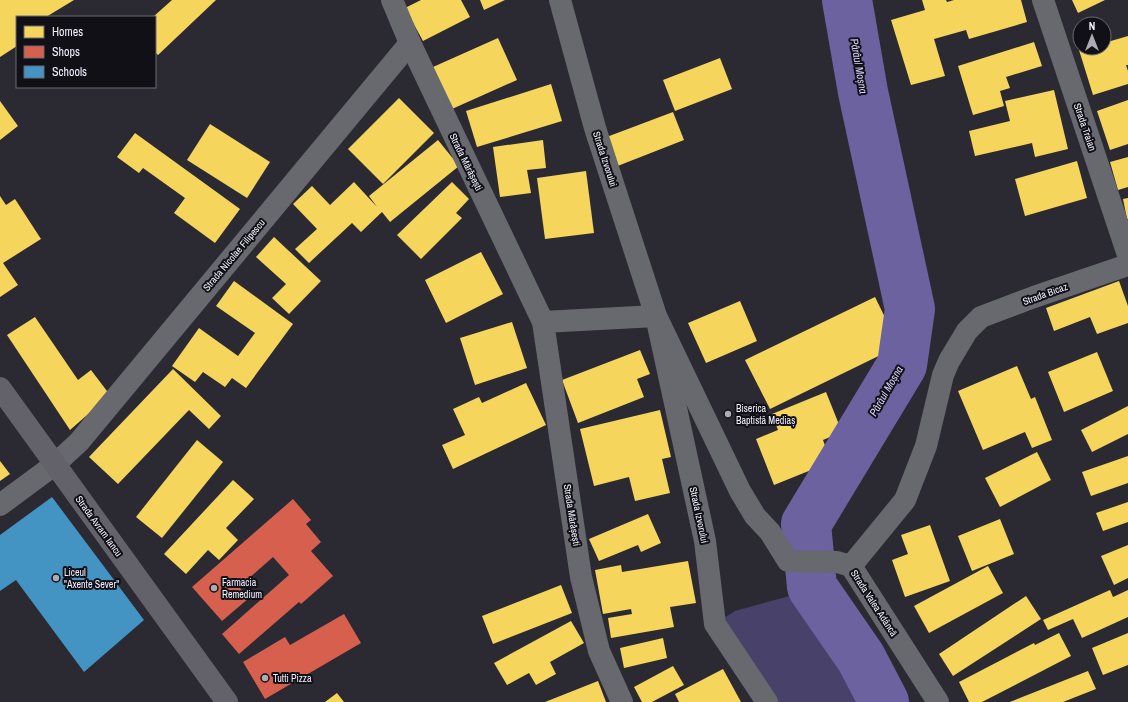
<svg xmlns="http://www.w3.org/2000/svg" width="1128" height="702" font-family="'Archivo Narrow',sans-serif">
  <rect width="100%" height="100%" fill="#2b2a33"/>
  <path fill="#484169" d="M797,594l64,79 15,29h-109l-52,-78 20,-13z"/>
  <g fill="#f6d55c">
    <path d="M0,0h74l-28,17h-29v29l-17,11z"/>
    <path d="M172,0h44l-58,55 -3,-3v-35h-2z"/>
    <path d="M421,0h40l9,17 -47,24 -18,-33z"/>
    <path d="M480,0h25l-21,10z"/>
    <path d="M922,0h24l1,2 7,-2h67l6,22 -58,17 -3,-9 -32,9 11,37 -34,9 -20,-65 34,-10z"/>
    <path d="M1072,0h33l-27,13z"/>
    <path d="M1128,36v29h-2l2,6v13l-35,11 -14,-45 8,-2h17v-5z"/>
    <path d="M498,38l19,42 -65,29 -19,-42z"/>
    <path d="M1034,42l8,24 -36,11 4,11 -10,3 4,15 -31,9 -15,-49z"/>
    <path d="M720,58l12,31 -57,22 -12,-31z"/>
    <path d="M551,84l11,37 -85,26 -11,-36z"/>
    <path d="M1054,90l14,59 -33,8 -3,-14 -57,13 -6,-25 41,-10 -5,-20z"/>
    <path d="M399,98l35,35 -51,51 -35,-35z"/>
    <path d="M1128,100v44l-18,6 -13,-39z"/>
    <path d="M0,101l18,25 -18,14z"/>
    <path d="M673,112l11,28 -69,27 -11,-29z"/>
    <path d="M210,124l60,38 -23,36 -60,-38z"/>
    <path d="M135,133l105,76 -25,34 -41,-30 11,-15 -42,-30 -4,5 -22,-16z"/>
    <path d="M438,140l21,26 -69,56 -8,-10 -21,20 -9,-9 -43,40 -14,-14 22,-20 -24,-25 19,-18 18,19 24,-23 23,25 -8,-11z"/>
    <path d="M543,140l3,28 -19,2 4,23 -31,4 -7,-50z"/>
    <path d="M1128,157v30l-10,3 -8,-28z"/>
    <path d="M1077,161l10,37 -62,18 -10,-37z"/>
    <path d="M586,171l8,62 -49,6 -8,-61z"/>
    <path d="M452,182l17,17 -13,14 6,5 -41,41 -24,-24z"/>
    <path d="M0,196l6,9 9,-6 26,40 -38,24 15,22 -18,12z"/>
    <path d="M1128,198v21h-1l-4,-20z"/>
    <path d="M274,237l47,44 -32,33 -17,-16 14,-14 -30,-27z"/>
    <path d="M481,252l22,42 -57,29 -21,-43z"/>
    <path d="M234,281l59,43 -47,64 -14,-10 -7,9 -22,-15 -8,10 -23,-16 27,-38 39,28 17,-23 -39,-27z"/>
    <path d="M1119,281l9,25v17l-31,11 -7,-17 -36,14 -8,-23z"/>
    <path d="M875,297l24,49 -129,63 -25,-49z"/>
    <path d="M740,301l17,40 -51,22 -18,-40z"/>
    <path d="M35,317l43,63 13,-10 19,25 -40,35 -63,-95z"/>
    <path d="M512,322l15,46 -52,17 -15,-47z"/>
    <path d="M640,350l10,24 -13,5 7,18 -66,26 -16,-43z"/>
    <path d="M1097,352l16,39 -49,21 -16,-40z"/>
    <path d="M1017,366l14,33 4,-2 17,43 -20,8 -7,-16 -42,18 -25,-59z"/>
    <path d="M173,369l48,47 -12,13 -20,-19 -71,74 -29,-27z"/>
    <path d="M526,383l20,42 -93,44 -11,-24 23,-10 -12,-26 26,-12 3,6z"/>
    <path d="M826,392l16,40 -19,8 8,22 -57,23 -18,-46 22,-9 -6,-16z"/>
    <path d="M1128,406v28l-36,18 -11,-22z"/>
    <path d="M660,410l11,47 -9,2 8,34 -35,8 -6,-24 -35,9 -14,-57z"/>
    <path d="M197,440l26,22 -61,76 -26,-21z"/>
    <path d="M1037,452l14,28 -51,27 -15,-29z"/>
    <path d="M1128,456v27l-37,13 -9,-24z"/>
    <path d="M0,461l10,13 -10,7z"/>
    <path d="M233,480l21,19 -28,29 12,12 -19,20 -11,-10 -22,24 -22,-20z"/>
    <path d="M1128,502v20l-25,9 -7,-18z"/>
    <path d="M648,514l13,29 -20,9 -3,-7 -39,16 -10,-22z"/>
    <path d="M1000,519l14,35 -42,17 -14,-35z"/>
    <path d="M930,525l20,56 -45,16 -13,-37 16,-6 -7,-19z"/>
    <path d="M1128,545v33l-14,7 -13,-29z"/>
    <path d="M688,561l8,42 -26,4 4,20 -63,11 -3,-20 24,-4 -1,-5 -28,5 -8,-44 26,-5 1,7z"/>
    <path d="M988,566l15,27 -74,40 -15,-27z"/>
    <path d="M561,585l11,28 -79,31 -11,-28z"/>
    <path d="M1110,590l3,7 15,-7v27l-46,21 -9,-19 -25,11 -5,-10z"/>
    <path d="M1026,596l15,23 -88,57 -14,-22z"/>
    <path d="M571,621l13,22 -34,19 6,12 -20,11 -7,-12 -22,12 -13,-22z"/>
    <path d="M1059,633l12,23 -89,46h-13l-10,-20 75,-39 1,2z"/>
    <path d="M1128,633v32l-25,10 -11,-27z"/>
    <path d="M663,638l4,20 -43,10 -4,-20z"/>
    <path d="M673,666l11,19 -32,17h-10l-8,-15z"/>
    <path d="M723,669l18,33h-62l-4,-8z"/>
    <path d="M1088,671l8,18 -33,13h-53z"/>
    <path d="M598,681l8,21h-61z"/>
    <path d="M337,693l7,9h-19z"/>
  </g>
  <g fill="#d6604d">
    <path d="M293,499l18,21 -5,4 15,18 -10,9 22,25 -32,28 -2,-2 -60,52 -17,-20 67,-59 -16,-18 -34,30 10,11 -27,23 -30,-34z"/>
    <path d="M344,614l17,29 -96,56 -22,-37 42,-25 5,8z"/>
  </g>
  <path fill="#4393c3" d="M52,497l92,123 -60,52 -68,-92 -16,11v-56z"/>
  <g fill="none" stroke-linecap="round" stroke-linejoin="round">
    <path stroke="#6b629f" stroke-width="50" d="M847,0l16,92 47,217 -8,56 -96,159 6,63 49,71 23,44"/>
    <g stroke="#68686f" stroke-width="22">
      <path d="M392,0l18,43 133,279 38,255 18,74 23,51"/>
      <path d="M560,0l35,128 61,188 84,175 15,25 15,16 18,29 49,1 14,4"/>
      <path d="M1043,0l85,255"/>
      <path d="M543,322l113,-6 49,225 10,83 52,78"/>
      <path d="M0,505l54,-40 25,-23 331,-399"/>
      <path d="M851,566l54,-66 21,-54 17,-71 6,-14 18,-30 14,-14 53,-20 94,-32"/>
      <path d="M851,566l87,136"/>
    </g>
    <path stroke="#63626b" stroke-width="22" d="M0,388l227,314"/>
  </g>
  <g fill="#acabb6" stroke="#111017" stroke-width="1.5">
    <circle cx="728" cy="414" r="4"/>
    <circle cx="56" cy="578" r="4"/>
    <circle cx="214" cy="588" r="4"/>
    <circle cx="265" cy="678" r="4"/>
  </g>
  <g text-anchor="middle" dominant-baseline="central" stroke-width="4" stroke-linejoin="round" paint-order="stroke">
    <g font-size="10" fill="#f1f0fc" stroke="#111017">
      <text transform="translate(1085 127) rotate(71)">Strada Traian</text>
      <text transform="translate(605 159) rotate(72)">Strada Izvorului</text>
      <text transform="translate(466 162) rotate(64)">Strada Mărășești</text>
      <text transform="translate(234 255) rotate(-50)">Strada Nicolae Filipescu</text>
      <text transform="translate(1045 294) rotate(-20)">Strada Bicaz</text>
      <text transform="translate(572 515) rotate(81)">Strada Mărășești</text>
      <text transform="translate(699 515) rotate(78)">Strada Izvorului</text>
      <text transform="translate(99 526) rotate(54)">Strada Avram Iancu</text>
      <text transform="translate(874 603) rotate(57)">Strada Valea Adâncă</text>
    </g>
    <g font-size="10" fill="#f1f0fc" stroke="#111017" text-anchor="start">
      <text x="736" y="408">Biserica<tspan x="736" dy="12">Baptistă Mediaș</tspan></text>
      <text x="64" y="572">Liceul<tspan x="64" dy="12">"Axente Sever"</tspan></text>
      <text x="222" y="582">Farmacia<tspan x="222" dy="12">Remedium</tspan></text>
      <text x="273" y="678">Tutti Pizza</text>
    </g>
    <g font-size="11" font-style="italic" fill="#d7d3fa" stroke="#111017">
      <text transform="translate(859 66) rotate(80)">Pârâul Moșna</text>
      <text transform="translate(886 391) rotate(-60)">Pârâul Moșna</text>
    </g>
  </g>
  <rect x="16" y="16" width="140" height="72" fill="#111017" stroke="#6b6a73"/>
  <rect x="24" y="26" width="20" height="12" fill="#f6d55c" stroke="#6b6a73"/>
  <text x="52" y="36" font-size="12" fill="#f1f0fc">Homes</text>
  <rect x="24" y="46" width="20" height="12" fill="#d6604d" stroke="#6b6a73"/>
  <text x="52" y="56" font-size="12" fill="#f1f0fc">Shops</text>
  <rect x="24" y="66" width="20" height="12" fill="#4393c3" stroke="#6b6a73"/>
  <text x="52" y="76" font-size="12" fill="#f1f0fc">Schools</text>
  <g transform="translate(1092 36)"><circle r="19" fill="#111017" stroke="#6b6a73"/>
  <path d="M0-3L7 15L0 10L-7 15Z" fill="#acabb6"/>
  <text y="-6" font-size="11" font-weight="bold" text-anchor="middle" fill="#f1f0fc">N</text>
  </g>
</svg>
